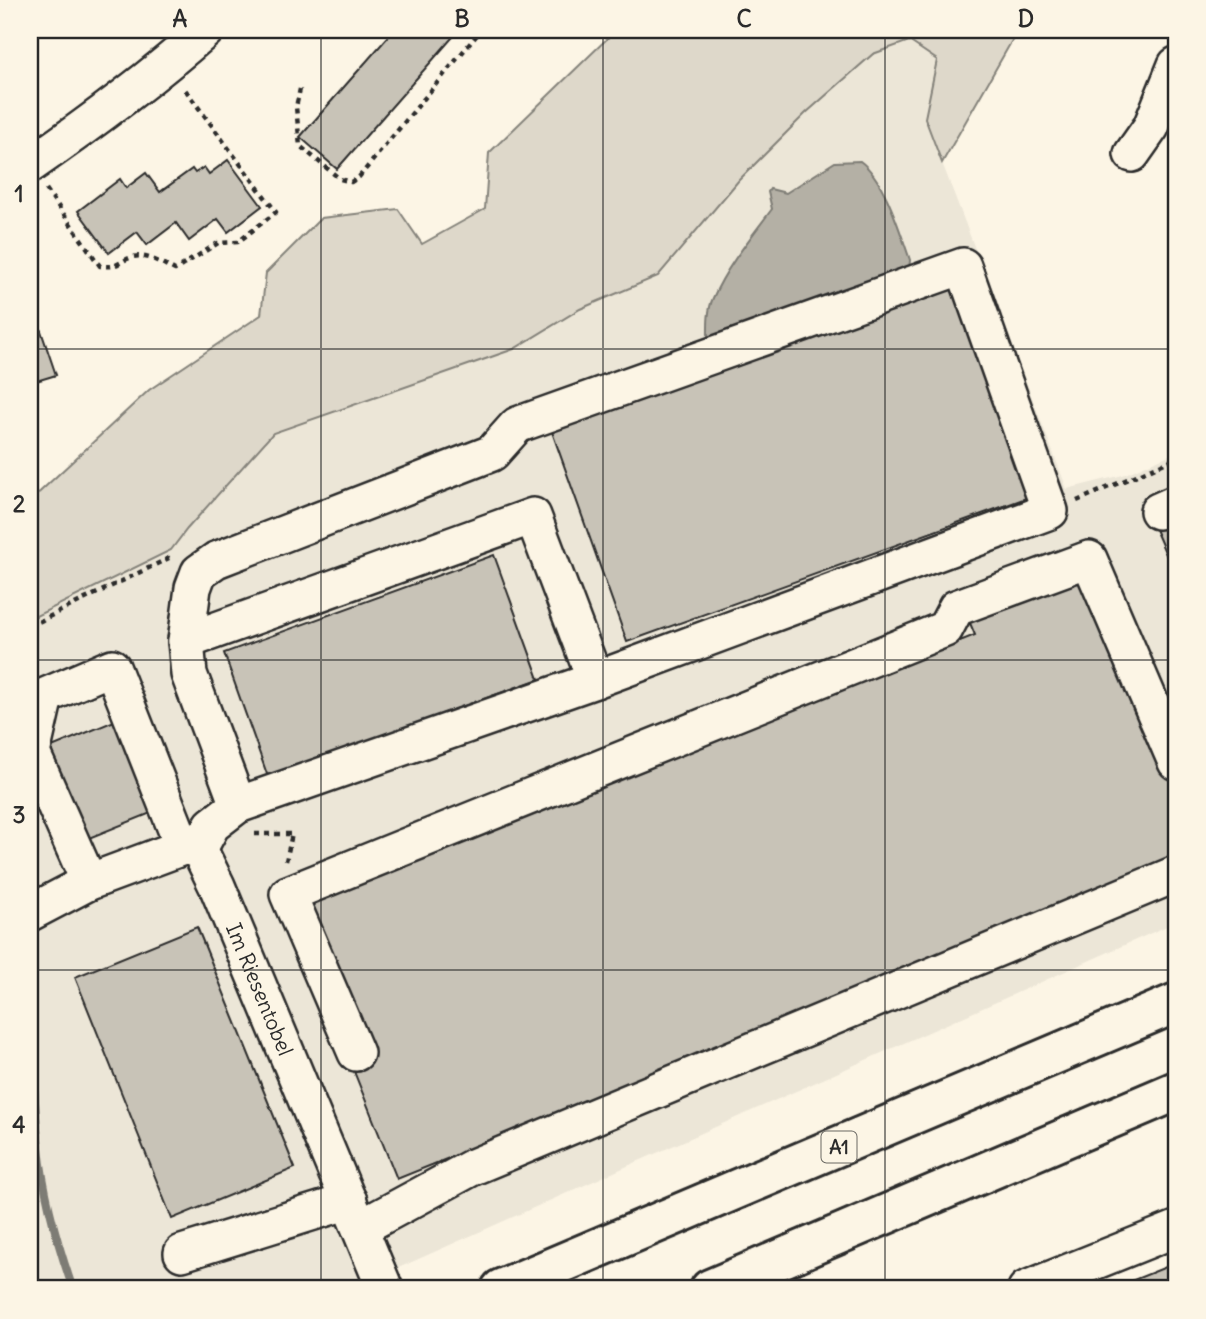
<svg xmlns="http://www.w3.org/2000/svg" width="1206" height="1319" font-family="Delius,sans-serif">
  <rect width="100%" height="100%" fill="#fcf5e5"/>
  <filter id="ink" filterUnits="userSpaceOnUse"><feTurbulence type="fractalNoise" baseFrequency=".0143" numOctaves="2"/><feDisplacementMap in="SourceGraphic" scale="14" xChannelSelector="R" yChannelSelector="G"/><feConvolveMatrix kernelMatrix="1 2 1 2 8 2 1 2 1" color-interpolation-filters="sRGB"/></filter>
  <g filter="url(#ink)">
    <path fill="#ece6d7" d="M909,41l28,19 -12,58 142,371 56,-14 53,-23v470l-825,367h-321v-670l140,-69 17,-21 86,-96 241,-84 66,-40 78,-33 81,-96 67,-67 68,-59z"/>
    <path fill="#ded8ca" stroke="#84827a" stroke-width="2" d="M616,30h402l-76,133 -17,-45 12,-58 -28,-19 -36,13 -67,59 -67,67 -81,96 -78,33 -66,40 -241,84 -86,96 -16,21 -141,69v-118l119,-111 112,-75 5,-42 55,-55 77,-9 24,35 63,-35 4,-56z"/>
    <path fill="#b4b0a5" stroke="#7d7b74" stroke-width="2" d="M860,161c25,18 40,71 50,99l-1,10 -201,72c0,-15 -1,-31 5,-44 14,-32 38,-61 59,-89l-4,-17 2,-3 16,4 49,-31z"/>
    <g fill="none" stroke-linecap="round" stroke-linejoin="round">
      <path stroke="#7d7b74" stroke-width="8" d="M30,1029c4,39 4,79 9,119 5,49 18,95 34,141"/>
    </g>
    <g fill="#c8c3b7" stroke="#2b2b2b" stroke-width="2">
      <path d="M394,30h65l-122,139 -37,-32z"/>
      <path d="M228,160l34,46 -34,26 -10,-13 -29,22 -13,-18 -29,22 -10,-13 -28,21 -31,-42 42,-32 6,9 20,-15 14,19 32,-23 3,4 9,-6 5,7z"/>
      <path d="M30,279l10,32 -5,2 21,62 -26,8z"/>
      <path d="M953,284l76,213 -402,145 -76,-213z"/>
      <path d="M1176,516v61l-22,-50z"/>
      <path d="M494,555l45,124 -271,98 -44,-124z"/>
      <path d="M1081,570l14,14 81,203v77l-779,315 -46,-115 -44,-159 668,-270 -8,-19z"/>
      <path d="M119,719l37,92 -72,29 -37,-91z"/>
      <path d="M197,927l98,241 -123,51 -97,-242z"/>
      <path d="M1176,1263v26h-47l-3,-6z"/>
    </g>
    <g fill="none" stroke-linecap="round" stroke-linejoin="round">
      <defs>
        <g id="minor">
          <path d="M1132,154l19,-27 25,-62"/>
          <path d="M30,165c61,-42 120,-86 176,-135"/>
          <path d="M1158,511l18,-8"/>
          <path d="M186,641l347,-125 62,164"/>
          <path d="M199,849l13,-24 26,-20 357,-125 455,-169 -87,-245 -446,159 -25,28 -276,107 -17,12 -6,16 -7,53 3,33 49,131"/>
          <path d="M89,882l-57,-129 13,-57 67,-29 71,180"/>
          <path id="s1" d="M30,913l59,-31 94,-35 16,2 18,37 168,403"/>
          <path d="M356,1053l-68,-159 657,-265 11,-21 133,-49 87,203"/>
          <path d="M360,1228l113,-61 703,-293"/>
          <path d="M182,1253l167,-52"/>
          <path d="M1026,1289l150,-60"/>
        </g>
        <g id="highway">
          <path d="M501,1289l675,-286"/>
          <path d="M710,1289l466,-198"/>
        </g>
      </defs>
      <use href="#minor" stroke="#2b2b2b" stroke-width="40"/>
      <use href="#highway" stroke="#2b2b2b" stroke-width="44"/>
      <g stroke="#2b2b2b" stroke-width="4.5" stroke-dasharray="5 5" stroke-linecap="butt">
        <path d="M300,89l-4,18 4,39 40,33 11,3 8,-5 122,-147"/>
        <path d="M46,189l54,77c15,1 14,0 27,-7 16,-8 34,4 48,11l43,-27 20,-1 38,-30 -92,-124"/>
        <path d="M1077,501l99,-43"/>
        <path d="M30,626l139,-68 4,2"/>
        <path d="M255,834h37l-6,27"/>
      </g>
      <use href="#minor" stroke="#fcf5e5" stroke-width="35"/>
      <use href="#highway" stroke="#fcf5e5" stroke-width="38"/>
    </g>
  </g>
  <path fill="none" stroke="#2b2b2b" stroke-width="2" stroke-opacity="0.55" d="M321,30v1259M603,30v1259M885,30v1259M30,349h1146M30,660h1146M30,970h1146"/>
  <g text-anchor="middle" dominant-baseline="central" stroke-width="5" stroke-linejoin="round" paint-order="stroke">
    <rect fill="#fcf5e5" stroke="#6a6863" stroke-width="2" x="821.5" y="1131.5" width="35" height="31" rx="5"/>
    <g font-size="19" font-weight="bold" fill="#2b2b2b">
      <text x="839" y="1147">A1</text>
    </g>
    <g font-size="21" fill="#2b2b2b" stroke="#fcf5e5">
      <text stroke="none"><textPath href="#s1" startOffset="336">Im Riesentobel</textPath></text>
    </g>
  </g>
  <rect width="1206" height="1319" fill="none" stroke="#fcf5e5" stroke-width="77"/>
  <rect x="38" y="38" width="1130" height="1242" fill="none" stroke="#2b2b2b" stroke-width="2.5"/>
  <g font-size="23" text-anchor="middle" font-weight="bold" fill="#2b2b2b">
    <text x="180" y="27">A</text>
    <text x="462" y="27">B</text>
    <text x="744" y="27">C</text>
    <text x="1026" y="27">D</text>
    <text x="19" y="202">1</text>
    <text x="19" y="512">2</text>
    <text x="19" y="823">3</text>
    <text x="19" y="1133">4</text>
  </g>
</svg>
